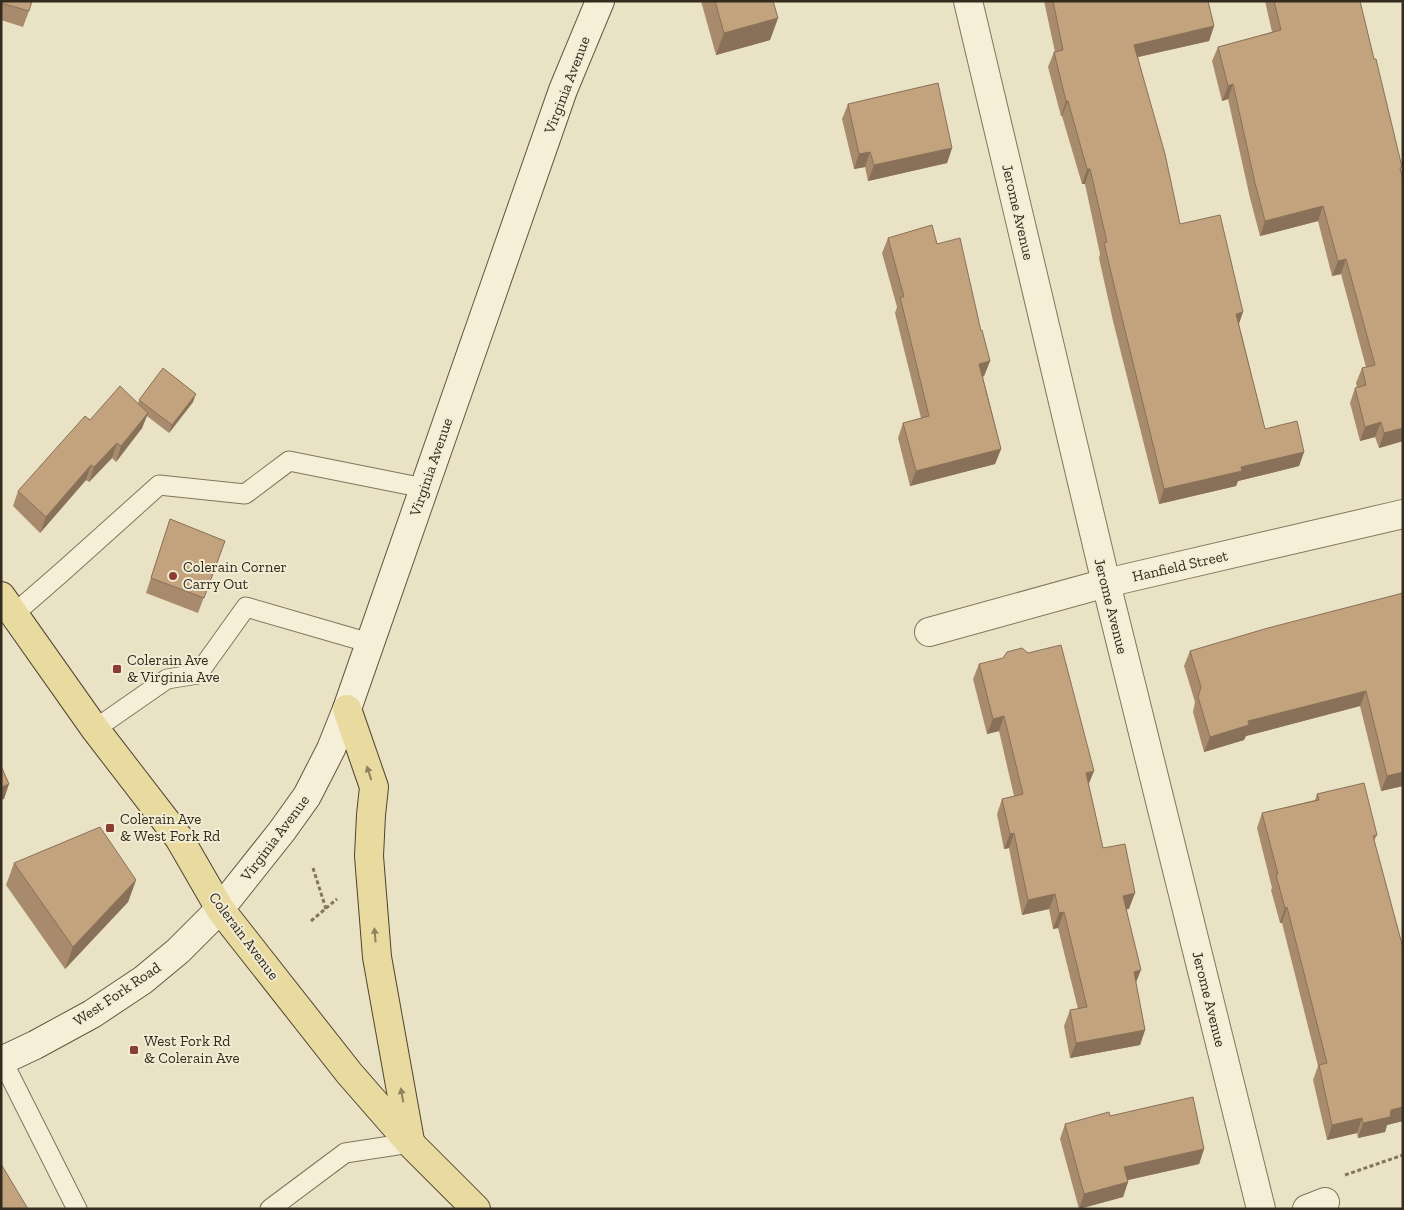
<svg xmlns="http://www.w3.org/2000/svg" width="1404" height="1210" font-family="'Zilla Slab',serif">
  <rect width="100%" height="100%" fill="#e9e2c5"/>
  <g fill="none" stroke-linecap="round" stroke-linejoin="round">
    <defs>
      <g id="lane">
        <path d="M15,613l46,-40 98,-88 86,9 44,-33 135,27"/>
        <path d="M95,729l72,-50 31,-5 48,-67 124,36"/>
        <path d="M2,1060l75,149"/>
        <path d="M270,1209l75,-56 65,-10"/>
      </g>
      <g id="street">
        <path d="M968,1l138,582 155,626"/>
        <path d="M929,632l177,-49 297,-69"/>
        <path d="M1307,1209l18,-7"/>
      </g>
      <path id="secondary" d="M1,1061l34,-16 57,-31 51,-34 35,-29 42,-42 62,-78 25,-35 24,-47 16,-40 216,-619 37,-89"/>
      <g id="primary">
        <path d="M1,596l94,133 84,109 41,71 129,164 61,70 66,66"/>
        <path d="M347,709l27,78 -3,28 -2,41 8,101 33,184"/>
      </g>
    </defs>
    <use href="#lane" stroke="#82755d" stroke-width="21"/>
    <use href="#street" stroke="#82755d" stroke-width="30"/>
    <use href="#secondary" stroke="#645640" stroke-width="30"/>
    <use href="#primary" stroke="#504330" stroke-width="30"/>
    <g stroke="#82755d" stroke-width="3" stroke-dasharray="4 2.5" stroke-linecap="butt">
      <path d="M313,868l13,41"/>
      <path d="M311,921l26,-22"/>
      <path d="M1345,1175l58,-20"/>
    </g>
    <use href="#lane" stroke="#f5efd7" stroke-width="19"/>
    <use href="#street" stroke="#f5efd7" stroke-width="28"/>
    <use href="#secondary" stroke="#f5efd7" stroke-width="28"/>
    <use href="#primary" stroke="#e9daa0" stroke-width="28"/>
  </g>
  <g fill="#a88b6c">
    <path d="M1,1l28,10 -6,16 -22,-7z"/>
    <path d="M701,1h72l5,17 -8,22 -54,15z"/>
    <path d="M1044,1h164l6,25 -5,15 -71,16 42,167 59,100 26,105 39,23 -5,14 -61,15 -2,5 -77,18 -46,-183 -14,-63 1,-4 -15,-70h-3l-20,-68h-1l-13,-49 6,-15h1z"/>
    <path d="M1265,1h95l41,171 2,269 -24,7 -4,-11 -15,4 -10,-38 5,-15h2l-1,-5 6,-15 4,-1 -25,-93 -9,2 -14,-55 -58,15 -10,-38 -22,-99 -6,2 -10,-40 6,-14 54,-15z"/>
    <path d="M848,104l104,44 -5,15 -79,18 -3,-14 -11,2 -12,-50z"/>
    <path d="M888,238l49,6 44,87 9,30 -6,15 -1,1 18,72 -6,15 -85,22 -12,-48 5,-15 18,-5 -26,-105 2,-6 -15,-54z"/>
    <path d="M139,400l54,2 -24,31 -22,-17 -5,12 -26,34 -4,-4 -23,24 -3,-2 -46,53 -27,-27 5,-15 72,-71 48,-16z"/>
    <path d="M170,519l55,22 -27,72 -52,-20z"/>
    <path d="M1403,593v193l-22,5 -21,-85 -114,30 -2,4 -40,12 -11,-40 2,-10 -11,-36 6,-15z"/>
    <path d="M979,664l110,121 14,63 26,61h-3l10,74 9,47 -5,15 -70,13 -6,-32 6,-16 8,-1 -20,-81 -5,1 -4,-20 -27,6 -13,-67 -5,1 -7,-35 5,-15 12,-3 -15,-65 -12,3 -14,-55z"/>
    <path d="M1317,794l60,41 -3,6 29,107v173l-16,4 -2,7 -27,6 -1,-5 -30,7 -14,-60 5,-14 -36,-143h-2l-9,-33 1,-2 -15,-60 5,-15 53,-13z"/>
    <path d="M14,863l122,17 -8,22 -63,67 -59,-84z"/>
    <path d="M1110,1116l94,33 -5,15 -71,16v2l-5,15 -44,12 -19,-70 5,-15z"/>
  </g>
  <g fill="#887158">
    <path d="M778,18l-8,22 -54,15 8,-22z"/>
    <path d="M1214,26l-5,15 -80,18 5,-14z"/>
    <path d="M1233,84l-5,15 -6,2 6,-15z"/>
    <path d="M1066,101h2l-6,15h-1z"/>
    <path d="M952,148l-5,15 -79,18 6,-16z"/>
    <path d="M870,152l-5,15 -11,2 5,-15z"/>
    <path d="M1087,169h3l-5,15h-3z"/>
    <path d="M1323,206l-5,15 -58,15 5,-15z"/>
    <path d="M1346,259l-5,15 -9,2 6,-15z"/>
    <path d="M1243,312l-5,15 -2,-13z"/>
    <path d="M990,361l-6,15 -10,3 5,-15z"/>
    <path d="M196,394l-3,8 -24,31 3,-8z"/>
    <path d="M148,413l-6,15 -26,34 5,-16z"/>
    <path d="M1381,422l-6,15 -15,4 5,-14z"/>
    <path d="M1403,428v13l-24,7 5,-15z"/>
    <path d="M117,443l-5,15 -23,24 5,-15z"/>
    <path d="M1001,449l-6,15 -85,22 6,-15z"/>
    <path d="M1304,452l-5,14 -61,15 -2,5 -77,18 5,-15 77,-22z"/>
    <path d="M91,465l-5,15 -46,53 6,-16z"/>
    <path d="M1366,691l-6,15 -114,30 -2,4 -40,12 6,-15 38,-16z"/>
    <path d="M1004,716l-5,15 -12,3 6,-15z"/>
    <path d="M1094,771l-6,15 -2,-13z"/>
    <path d="M1403,772v14l-22,5 6,-15z"/>
    <path d="M9,784l-5,15 -3,1v-13z"/>
    <path d="M1014,833l-5,15 -5,1 6,-15z"/>
    <path d="M136,880l-8,22 -63,67 8,-22z"/>
    <path d="M1135,893l-6,16 -12,2 6,-15z"/>
    <path d="M1055,894l-6,15 -27,6 6,-15z"/>
    <path d="M1287,907l-5,16h-2l5,-15z"/>
    <path d="M1064,912l-6,16 -5,1 6,-16z"/>
    <path d="M1141,970l-6,15 -1,-13z"/>
    <path d="M1145,1030l-5,15 -70,13 6,-15z"/>
    <path d="M1403,1107v14l-16,4 -2,7 -27,6 5,-15 28,-13z"/>
    <path d="M1362,1118l-5,15 -30,7 5,-15z"/>
    <path d="M1204,1149l-5,15 -80,18 5,-15z"/>
    <path d="M1128,1182l-5,15 -44,12 5,-15z"/>
  </g>
  <g fill="#c3a27e" stroke="#887158">
    <path d="M1,1h31l-3,10 -28,-8z"/>
    <path d="M715,1h58l5,17 -54,15z"/>
    <path d="M1053,1h155l6,25 -80,19 31,109 15,70 40,-9 23,97 -7,2 29,115 32,-8 7,31 -63,15 1,4 -78,18 -45,-183 -15,-63 3,-1 -17,-73h-3l-19,-68h-2l-12,-49 9,-2z"/>
    <path d="M1274,1h86l14,58h2l26,108 -2,1 3,12v248l-19,5 -3,-11 -16,5 -10,-39 11,-3 -4,-17 13,-3 -29,-106 -8,2 -15,-55 -58,15 -10,-38 -22,-99 -5,2 -10,-39 63,-17z"/>
    <path d="M938,83l14,65 -78,17 -4,-13 -11,2 -11,-50z"/>
    <path d="M932,225l5,19 23,-6 21,93 1,-1 8,31 -11,3 22,85 -85,22 -13,-48 26,-7 -29,-119h4l-16,-59z"/>
    <path d="M163,368l33,26 -24,31 -33,-25z"/>
    <path d="M120,386l28,27 -27,33 -4,-3 -23,24 -3,-2 -45,52 -28,-26 67,-75 5,4z"/>
    <path d="M170,519l55,22 -21,57 -53,-20z"/>
    <path d="M1403,593v179l-16,4 -21,-85 -118,30 1,4 -39,12 -12,-40 3,-10 -11,-36 78,-23z"/>
    <path d="M1061,645l33,126 -8,2 17,75 22,-4 10,49 -12,3 18,74 -7,2 11,58 -69,13 -6,-33 17,-3 -23,-95 -5,1 -4,-19 -27,6 -14,-67 -4,1 -8,-35 21,-5 -19,-78 -11,3 -14,-55 24,-6 4,-6 15,-4 6,5z"/>
    <path d="M1,766l8,18 -8,3z"/>
    <path d="M1364,783l13,52 -4,1 30,112v159l-12,3 -1,7 -27,6 -1,-5 -30,7 -13,-60 8,-2 -40,-156 -2,1 -9,-33 2,-1 -16,-61 57,-13 -2,-6z"/>
    <path d="M100,827l36,53 -63,67 -59,-84z"/>
    <path d="M1193,1097l11,52 -80,18 4,15 -44,12 -19,-70 44,-12 1,4z"/>
    <path d="M1,1164l27,45h-27z"/>
  </g>
  <defs><path id="oneway-solid" d="M-6-.8H1V-3.2L6.5 0L1 3.2V.8H-6Z" transform="scale(1.25)"/></defs>
  <g fill="#8e8260">
    <use href="#oneway-solid" transform="translate(369 773) rotate(-108)"/>
    <use href="#oneway-solid" transform="translate(375 935) rotate(-95)"/>
    <use href="#oneway-solid" transform="translate(402 1095) rotate(-100)"/>
  </g>
  <g fill="#8b3c33" stroke="#f1ecd3" stroke-width="2">
    <circle cx="173" cy="576" r="5"/>
    <rect x="112" y="664" width="10" height="10" rx="2.5"/>
    <rect x="105" y="823" width="10" height="10" rx="2.5"/>
    <rect x="129" y="1045" width="10" height="10" rx="2.5"/>
  </g>
  <g text-anchor="middle" dominant-baseline="central" stroke-width="4" stroke-linejoin="round" paint-order="stroke">
    <g font-size="15" fill="#342b1f" stroke="#f1ecd3">
      <text transform="translate(567 85) rotate(-69)">Virginia Avenue</text>
      <text transform="translate(1018 212) rotate(77)">Jerome Avenue</text>
      <text transform="translate(431 467) rotate(-71)">Virginia Avenue</text>
      <text transform="translate(1180 566) rotate(-13)">Hanfield Street</text>
      <text transform="translate(1111 606) rotate(76)">Jerome Avenue</text>
      <text transform="translate(275 838) rotate(-53)">Virginia Avenue</text>
      <text transform="translate(244 936) rotate(53)">Colerain Avenue</text>
      <text transform="translate(117 994) rotate(-34)">West Fork Road</text>
      <text transform="translate(1209 999) rotate(76)">Jerome Avenue</text>
    </g>
    <g font-size="15" fill="#342b1f" stroke="#f1ecd3" text-anchor="start">
      <text x="183" y="567">Colerain Corner<tspan x="183" dy="17">Carry Out</tspan></text>
      <text x="127" y="660">Colerain Ave<tspan x="127" dy="17">&amp; Virginia Ave</tspan></text>
      <text x="120" y="819">Colerain Ave<tspan x="120" dy="17">&amp; West Fork Rd</tspan></text>
      <text x="144" y="1041">West Fork Rd<tspan x="144" dy="17">&amp; Colerain Ave</tspan></text>
    </g>
  </g>
  <rect width="1404" height="1210" fill="none" stroke="#342b1f" stroke-width="5"/>
</svg>
